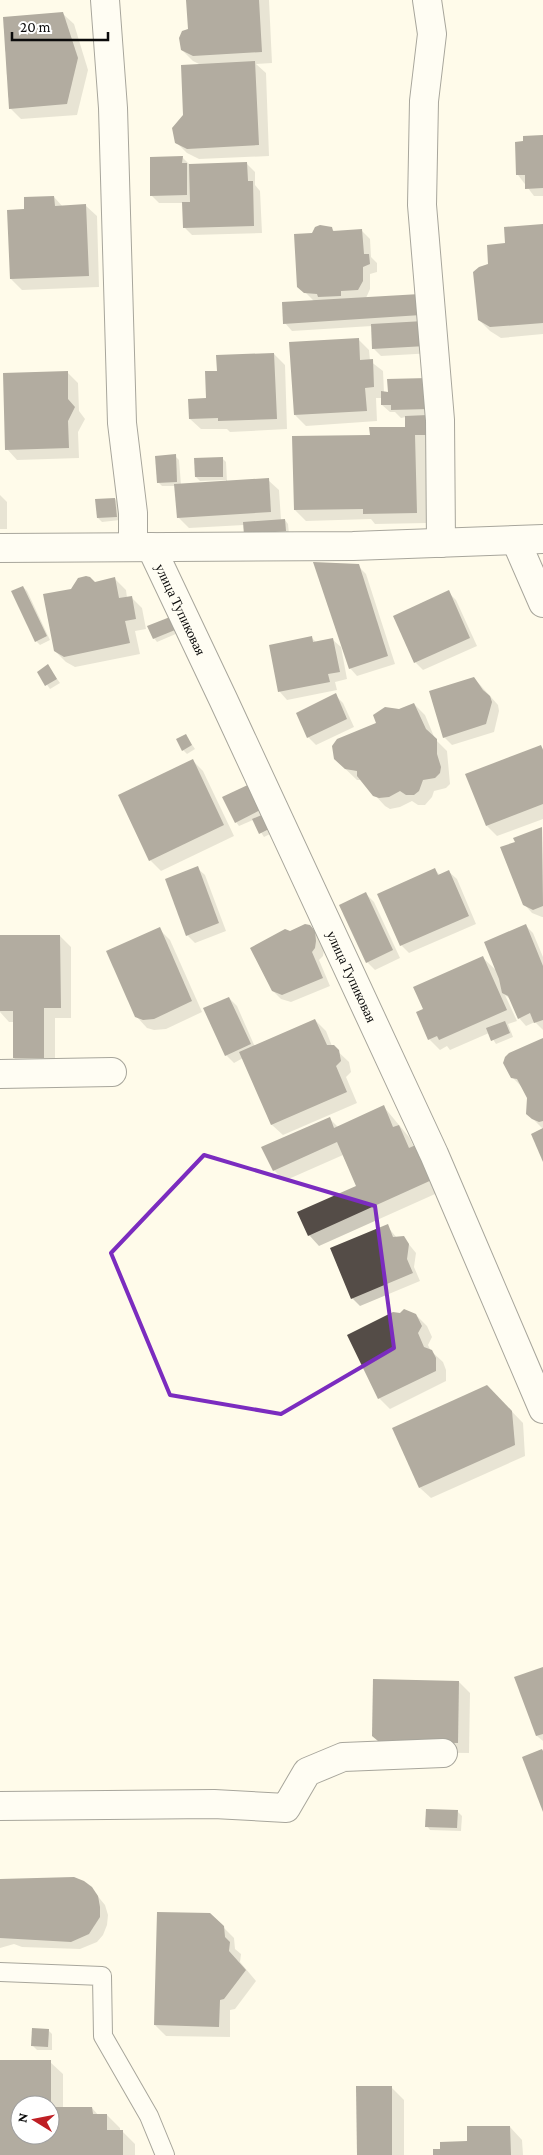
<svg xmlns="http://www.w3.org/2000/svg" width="543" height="2155" font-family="'Crimson Pro',serif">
  <rect width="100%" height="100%" fill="#fffbea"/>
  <g fill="#0003" fill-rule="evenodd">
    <path d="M187,0h82l3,63 -16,1 10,9 3,83 -70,3 -12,-6 -11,-11 25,-77 -8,-4 -11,-11 7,-20z"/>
    <path d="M63,14l11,10 14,46 -11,45 -56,4 -11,-11z"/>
    <path d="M543,137v59h-9l-16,-21z"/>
    <path d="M182,157l8,8 57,-1 8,8v13l5,6 2,42 -70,2 -8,-8 -1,-24h-24l-8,-8z"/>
    <path d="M54,197l9,10 23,-1 11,10 2,71 -77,3 -11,-11 -2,-68 16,-1z"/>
    <path d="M543,226v108l-42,4 -11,-7 -11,-11 11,-56 17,-19z"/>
    <path d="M331,228l4,4 27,-1 8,8 1,18 6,6v9l-7,2v15l-4,9 54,-3 13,58 -52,3 -8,-8 -1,-22 -80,5 -7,-8 29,-22 -15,-15 14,-52z"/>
    <path d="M358,339l11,11 1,11 13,10 1,22 44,-14 10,66h-12l1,78 -52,1 -4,-5 -65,2 -11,-11 76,-74 36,-8 -1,-11 -5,1 -6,-6h-5l-8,-7v-7h-6l1,23 -71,5 -11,-11z"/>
    <path d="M274,354l11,11 2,64 -57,3 -3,-3h-26l-11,-10 17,-20 11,-27z"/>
    <path d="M67,372l11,11 1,28 6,8 -7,13 1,26 -62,2 -10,-11z"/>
    <path d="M175,456l4,4 2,25 45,-3v-2l-26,1 -4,-4 26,-19 4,4 1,20 41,-2 11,10 2,30h4l3,4 1,10 -40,4 -5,-13 -55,3 -11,-11 -2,-31h-14l-4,-4z"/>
    <path d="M0,495l7,7v27h-7z"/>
    <path d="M115,499l4,4 1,17 -18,2 -4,-4z"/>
    <path d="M358,566l8,8 29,90 -38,12 -7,-8z"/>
    <path d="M115,579l11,11 1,8 4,-1 11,11 4,21 -11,2 5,23 -65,13 -9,-5 -11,-11 17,-61z"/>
    <path d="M23,587l4,4 23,49 -10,5 -4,-4z"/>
    <path d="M448,592l8,8 21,46 -54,24 -7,-7 -21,-47z"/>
    <path d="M170,618l8,15 -21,9 -3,-4z"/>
    <path d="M312,638l5,5 16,-3 8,7 6,32 -12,3 2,8 -50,10 -7,-8 -10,-46z"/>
    <path d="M48,666l12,17 -10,6 -12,-17z"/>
    <path d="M474,678l24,27 1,6 -5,21 -42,13 -8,-8z"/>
    <path d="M335,695l8,8 11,24 -38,18 -8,-8 -11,-24z"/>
    <path d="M414,704l11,11 10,24 12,12 3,33 -4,4 -12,3 -2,6 -7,8h-7l-6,-4 -12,6 -10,2 -5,-3 -24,-26h-4l-22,-21 43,-36z"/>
    <path d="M186,736l9,13 -8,5 -4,-4z"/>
    <path d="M540,746l3,3v70l-46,17 -10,-10z"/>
    <path d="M193,761l10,10 31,65 -73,35 -11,-11z"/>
    <path d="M252,784l22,48 -10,5 -11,-17 -14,6 -3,-4z"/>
    <path d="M542,828l1,89h-1l-10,-4 -8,-9 -7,-61z"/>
    <path d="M197,868l8,7 21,56 -31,12 -8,-8z"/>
    <path d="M435,870l5,5 9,-3 8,7 19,45 -67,29 -8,-8z"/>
    <path d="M366,894l8,8 26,56 -25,12 -8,-8z"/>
    <path d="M525,925l8,8 10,24v73l-8,-8 -9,4 -7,-8 -8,-18 -6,-5 12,26 -9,3 5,13 -17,7 -7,-11 -39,17 -3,-4 -7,4 -11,-11 -5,-29 59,-52 15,14z"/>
    <path d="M309,926l13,14 2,10 -1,6 -4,4 11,26 -39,16 -10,-3 -8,-8 18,-59z"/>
    <path d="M159,929l11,11 32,72 -36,17 -12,1 -7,-2 -11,-12z"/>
    <path d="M0,936h60l11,11v71h-16v50l-30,1 -11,-11v-36h-5l-9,-10z"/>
    <path d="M229,998l8,8 18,41 60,-27 11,11 6,15 17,16 2,10 -5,5 11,26 -74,32 -11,-10 -29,-67 -9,5 -8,-8z"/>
    <path d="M543,1039v90l-16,-16 1,-16 -5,-9 -11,-11z"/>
    <path d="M384,1107l25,30 5,10 30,43 -125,56 -10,-11 48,-49 -14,-31 -59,26 -10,-11 55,-52 9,9z"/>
    <path d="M387,1226l10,12 6,-1 13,16 -2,14 6,14 -60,25 -8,-8 -20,-49z"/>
    <path d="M416,1315l11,11 5,11 -4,8 3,6 12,11 3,8v11l-56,28 -11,-11z"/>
    <path d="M487,1386l36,37 2,33 -94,42 -11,-10z"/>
    <path d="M543,1668v73l-6,-5 -21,-58z"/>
    <path d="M459,1682l11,11 -1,60 -79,-1 -17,-17z"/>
    <path d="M458,1812l4,4 -1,15 -31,-1 -3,-4z"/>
    <path d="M0,1881l91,7 14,17 3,10 -1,10 -4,10 -6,7 -17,7 -58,-2 -8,-3 -14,4z"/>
    <path d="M210,1914l24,24 1,11 6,5 -1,8 16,19 -21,28 -5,1v27l-64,-1 -11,-11z"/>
    <path d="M48,2030l4,4v16h-15l-4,-4z"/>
    <path d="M0,2062h50l13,12v35l29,-1 7,8 8,-1 13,13v3h2l13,13v11h-135zM20,2105h30v30h-30z"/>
    <path d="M391,2087l13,13v55h-46z"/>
    <path d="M510,2127l12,13 1,15h-89z"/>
  </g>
  <g fill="#544c47">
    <path d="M186,0h73l3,52 -69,4 -12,-6 -2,-12 3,-7 6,-2z"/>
    <path d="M63,12l15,46 -11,46 -58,5 -6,-92z"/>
    <path d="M255,61l4,84 -72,4 -12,-6 -3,-15 11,-13 -2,-50z"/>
    <path d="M543,135v53l-18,1v-14h-9l-1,-33 8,-1v-5z"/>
    <path d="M183,156l-1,7h5v32l-37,1v-39z"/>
    <path d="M247,162l1,19h5l1,45 -71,2 -1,-26h8l-1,-38z"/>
    <path d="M54,196l1,10 31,-2 3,72 -79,3 -3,-69 17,-1v-12z"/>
    <path d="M543,224v99l-53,4 -12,-7 -5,-48 6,-5 9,-3 -1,-19 18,-2 -1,-16z"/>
    <path d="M320,225l12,2 1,4 29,-2 2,25h5l1,10 -7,3v14l-5,9 -17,1v5l-23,1 -1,-3 -13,-1 -7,-6 -3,-53 18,-1 3,-6z"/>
    <path d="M420,294l1,21 -138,9 -1,-22z"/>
    <path d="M424,321l2,25 -54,3 -1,-25z"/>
    <path d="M359,338l1,22 13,-1 1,28 -9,1 2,23 -73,4 -5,-73z"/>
    <path d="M274,353l3,66 -59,2v-3l-29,1 -1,-20 18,-1 -1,-27h12l-1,-16z"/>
    <path d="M68,371v28l7,8 -7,14 1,27 -64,2 -2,-77z"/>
    <path d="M428,378l1,31 -38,1v-5h-10v-14l7,1 -1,-13z"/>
    <path d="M428,415v20h-13l2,78 -54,1v-5l-69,1 -2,-74 78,-1 -1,-8h36v-11z"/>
    <path d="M176,454l1,28 -20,1 -2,-27z"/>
    <path d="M223,457v20h-28l-1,-19z"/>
    <path d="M269,478l2,34 -94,6 -3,-34z"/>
    <path d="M115,498l2,19 -20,1 -2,-19z"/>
    <path d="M285,519l1,12 -42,4 -1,-13z"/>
    <path d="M313,562l46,2 29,92 -39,13z"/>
    <path d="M86,576l4,1 5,5 20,-5 4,21 13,-2 4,23 -11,2 5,22 -66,14 -10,-6 -11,-57 28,-5 7,-11z"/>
    <path d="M23,586l24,50 -12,6 -24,-51z"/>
    <path d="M449,590l21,48 -56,25 -21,-47z"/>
    <path d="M170,617l5,13 -22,9 -6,-13z"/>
    <path d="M312,636l1,6 20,-4 7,34 -12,2 2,8 -52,10 -9,-47z"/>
    <path d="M48,664l9,15 -12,7 -8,-14z"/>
    <path d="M474,677l9,13 7,6 2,6 -6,22 -43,14 -14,-47z"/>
    <path d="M336,693l11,26 -40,19 -11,-25z"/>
    <path d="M414,703l12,26 11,10v15l4,13 -1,6 -5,5 -12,2 -4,11 -5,4h-8l-6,-4 -11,6 -10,1 -6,-2 -16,-20v-5l-12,-2 -11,-10 -2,-13 5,-7 39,-16 -3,-8 12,-8 14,2z"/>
    <path d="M186,734l6,11 -10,6 -6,-12z"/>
    <path d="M541,745l2,5v54l-57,22 -21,-52z"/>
    <path d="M193,759l31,66 -75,36 -31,-66z"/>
    <path d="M252,783l12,25 -29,15 -13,-26z"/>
    <path d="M264,814l7,14 -12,6 -7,-15z"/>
    <path d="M542,827l1,79 -10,4 -10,-5 -23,-58 15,-5 -2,-4z"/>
    <path d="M198,866l21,57 -33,13 -21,-57z"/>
    <path d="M435,868l3,7 11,-5 20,46 -69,30 -23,-52z"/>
    <path d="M366,892l27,58 -27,13 -27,-58z"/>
    <path d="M305,924l5,1 5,6 1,10 -1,7 -3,4 11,26 -41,17 -10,-4 -22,-43 35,-19 5,2z"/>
    <path d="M526,924l17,42v54l-9,3 -4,-10 -12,6 -10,-23 -6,-3 -3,-14 -15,-37z"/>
    <path d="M160,927l32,74 -38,18 -11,1 -8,-3 -29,-66z"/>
    <path d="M0,935h60l1,73h-17v50h-31v-47h-13z"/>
    <path d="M483,956l24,54 -68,30 -2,-4 -9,4 -12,-28 7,-3 -10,-22z"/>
    <path d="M229,997l22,47 -26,12 -22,-48z"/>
    <path d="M315,1019l12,26h7l5,5 2,11 -5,5 11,26 -76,33 -32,-73z"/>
    <path d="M505,1021l5,12 -19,8 -5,-13z"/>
    <path d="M543,1038v83l-4,1 -7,-3 -6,-5 1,-16 -10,-19 -6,-1 -8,-15 2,-6 4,-4z"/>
    <path d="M384,1105l9,22 6,-2 10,23 9,-4 16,35 -126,57 -11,-24 59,-26 -19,-44 -64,29 -12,-24 69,-30 4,11z"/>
    <path d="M543,1128v34l-12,-28z"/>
    <path d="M388,1224l5,13 11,-1 5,8 -2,15 6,14 -62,26 -21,-51z"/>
    <path d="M404,1309l12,5 6,12 -4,7 6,14 8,3 4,8v13l-58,28 -31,-64 46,-23 7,1z"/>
    <path d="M487,1385l25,26 3,34 -96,43 -27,-60z"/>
    <path d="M543,1667v67l-7,2 -22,-59z"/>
    <path d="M373,1679l86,2 -1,62 -80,-2 -6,-5z"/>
    <path d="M542,1749l1,2v61l-21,-55z"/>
    <path d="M426,1809l32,1 -1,18 -32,-1z"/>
    <path d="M74,1877l10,4 8,6 6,9 2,11v10l-11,17 -18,8 -71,-4v-59z"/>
    <path d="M157,1912l53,1 14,13 1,11 5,5 -1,9 17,19 -22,29 -4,1 -1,27 -65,-2z"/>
    <path d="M32,2028l17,1 -1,18 -17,-1z"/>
    <path d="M0,2060h51v45h-31v30h30v-28h42l1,7h14v16h16v25h-123z"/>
    <path d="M356,2086h36v69h-35z"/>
    <path d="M467,2126h43l1,29h-78v-6h7v-7l27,-1z"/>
  </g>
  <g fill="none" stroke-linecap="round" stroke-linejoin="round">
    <defs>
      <path id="lane" d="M0,1972l102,4 1,60 46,80 16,39"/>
      <g id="street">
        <path d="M105,0l8,108 9,315 11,90v34"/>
        <path d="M427,0l5,34 -8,67 -2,104 18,215 1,123"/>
        <path d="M516,541l27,62"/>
        <path id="s1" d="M151,547l72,152 211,455 109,255"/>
        <path d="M0,548l353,-2 190,-7"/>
        <path d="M0,1074l112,-2"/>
        <path d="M0,1806l214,-2 72,4 21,-36 36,-15 100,-4"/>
      </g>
    </defs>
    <use href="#lane" stroke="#3e3e3e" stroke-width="20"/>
    <use href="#street" stroke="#3e3e3e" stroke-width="30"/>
    <use href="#lane" stroke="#fff" stroke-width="18"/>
    <use href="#street" stroke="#fff" stroke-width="28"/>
  </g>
  <path d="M0 0H543V2155H0ZM204,1155l171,51 19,142 -113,66 -111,-19 -59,-142z" fill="#fffbea" fill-opacity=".55" fill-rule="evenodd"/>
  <path fill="none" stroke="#7b2cbf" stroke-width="4" stroke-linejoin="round" d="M204,1155l171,51 19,142 -113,66 -111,-19 -59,-142z"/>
  <g text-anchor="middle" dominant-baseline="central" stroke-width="5" stroke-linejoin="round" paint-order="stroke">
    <g font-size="14" fill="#0b0b0b" stroke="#fff">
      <text stroke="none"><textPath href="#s1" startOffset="69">улица Тупиковая</textPath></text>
      <text stroke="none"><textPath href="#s1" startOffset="474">улица Тупиковая</textPath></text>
    </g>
  </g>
  <g transform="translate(35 2120) rotate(280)"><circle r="24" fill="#ffffff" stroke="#9d9d9d"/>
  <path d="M0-4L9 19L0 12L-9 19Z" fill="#bf1f25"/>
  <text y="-8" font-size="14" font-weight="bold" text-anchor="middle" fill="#0b0b0b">N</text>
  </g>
  <path d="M12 32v8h96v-8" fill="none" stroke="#0b0b0b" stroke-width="2.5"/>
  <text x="20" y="32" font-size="15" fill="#0b0b0b" stroke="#ffffff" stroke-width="4" paint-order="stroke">20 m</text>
</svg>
